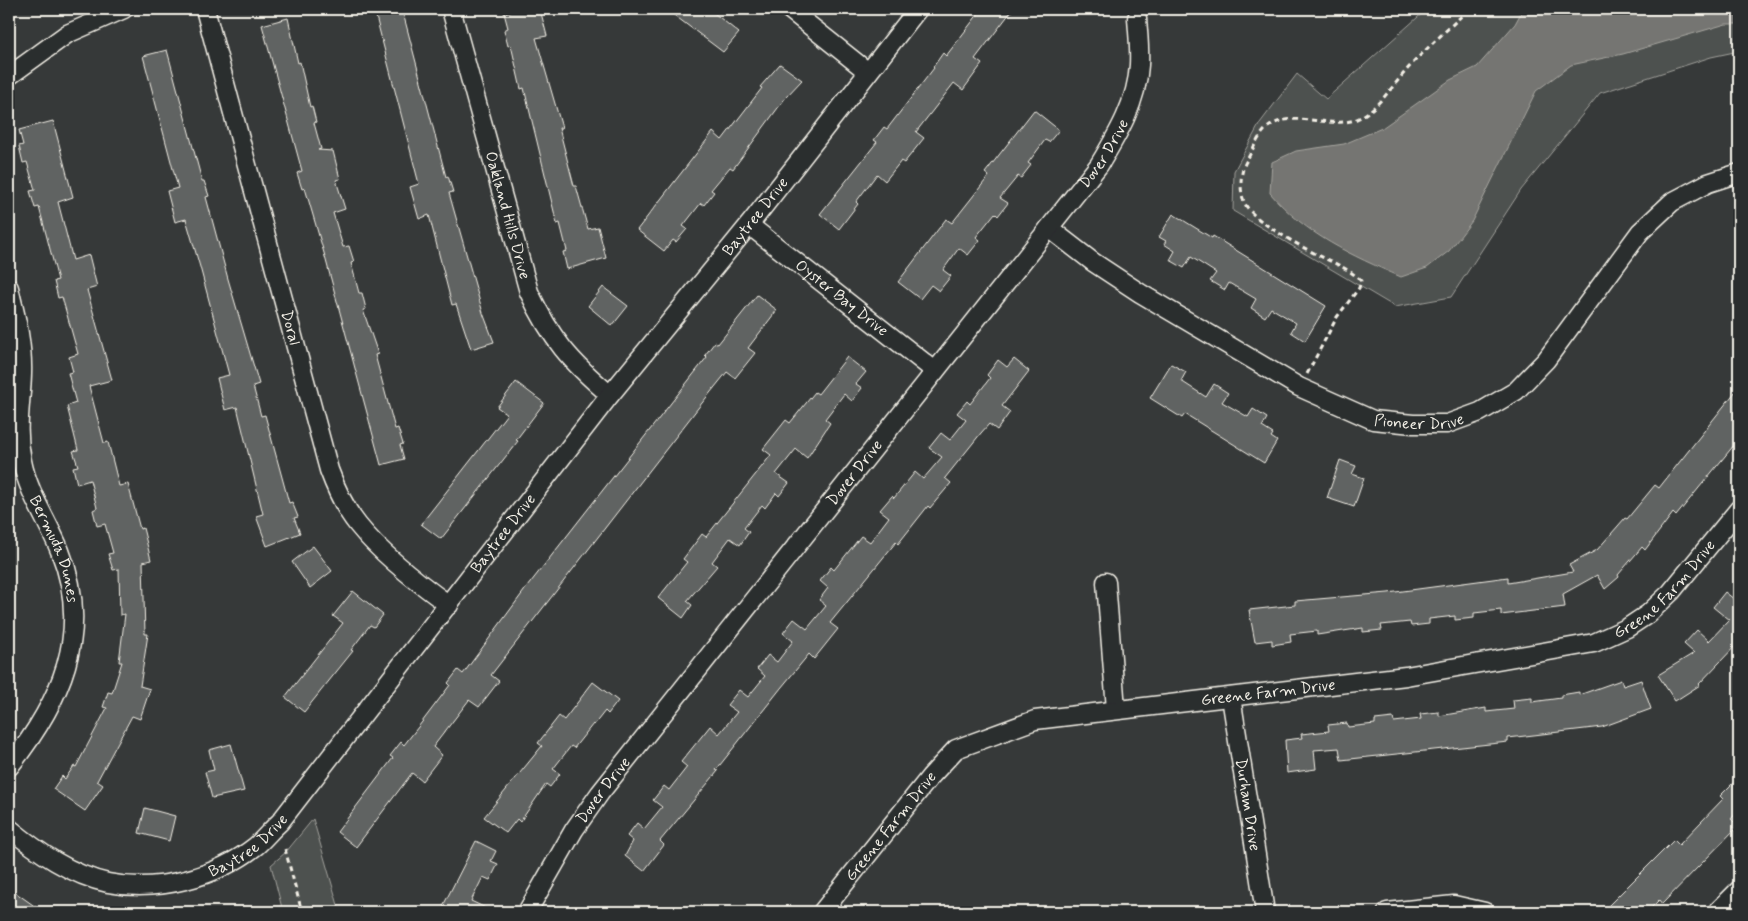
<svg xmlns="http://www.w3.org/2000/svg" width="1748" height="921" font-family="Mynerve,sans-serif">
  <rect width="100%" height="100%" fill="#363939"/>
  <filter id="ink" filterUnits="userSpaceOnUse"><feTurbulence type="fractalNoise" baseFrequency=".02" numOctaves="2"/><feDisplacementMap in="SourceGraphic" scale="10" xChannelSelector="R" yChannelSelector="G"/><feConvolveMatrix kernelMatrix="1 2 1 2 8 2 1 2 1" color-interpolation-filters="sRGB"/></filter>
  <g filter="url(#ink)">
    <g fill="#4e514f" stroke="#a1a19c">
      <path d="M1427,9h312v42l-28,6 -111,36 -79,97 -70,107 -56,10 -162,-96 1,-40 26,-48 37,-49 29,25z"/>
      <path d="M313,819l27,93h-57l-12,-47 15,-13z"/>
    </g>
    <path fill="#757572" stroke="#a8a7a1" d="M1523,9h216v15h-13l-103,30 -52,11 -35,26 -64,130 -23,30 -22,17 -26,9c-50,-22 -95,-42 -131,-84l2,-31 24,-11 48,-7 38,-16 68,-48 27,-13 38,-43z"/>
    <g fill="#616362" stroke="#f4f1e8">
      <path d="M374,9h28l44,168 2,-1 5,16 -4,1 34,120 11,29 -23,7 -15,-45 -4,1 -23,-90 -10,4 -9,-32 9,-3z"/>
      <path d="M520,9h20l7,27 -11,2 26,90h-3l15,58h2l12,43 10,-2 8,31 -39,11 -4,-17 4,-1 -7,-28 -3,1 -33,-136 -3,1 -10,-44 -3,1 -4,-16 4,-2 -4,-15z"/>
      <path d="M666,9h43l30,24 -16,19z"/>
      <path d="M982,9h31l-38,50 7,5 -19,26 -9,-7 -38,49 8,6 -20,25 -3,-2 -16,20 -8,-7 -21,28 2,2 -19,25 -19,-15 57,-72 -3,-2 10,-13 3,2 47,-61 -1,-1 10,-14 3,3z"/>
      <path d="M288,18l10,45 2,-1 10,45 2,-1 4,16 -2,1 7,26 -3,1 15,1 7,28 -4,1 9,29 -12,4 10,34 6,-1 5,16 -3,1 8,30h3l4,16 -3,1 15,44 -3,1 20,74 3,-1 5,16 -3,1 4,14 -23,6 -57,-212 -19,-65 -3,1 -5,-16 5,-2 -40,-146z"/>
      <path d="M167,50l35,131h2l5,15 -3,1 22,82 31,105 -6,2 8,30 4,-1 24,88 3,-1 6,15 -4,1 6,15 -33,13 -11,-30 7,-2 -26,-107 -12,3 -8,-32 12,-3 -29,-108 -14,-48 -11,3 -8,-31 11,-3 -35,-132z"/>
      <path d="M780,64l22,16 -16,17 -53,72 -3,-2 -19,23 3,2 -10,13 -3,-2 -18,23 4,3 -11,13 -3,-2 -9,11 -27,-21 76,-98 9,8 40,-52 -2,-1z"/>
      <path d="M1034,110l25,20 -10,12 -4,-2 -17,23 3,2 -10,13 -3,-2 -18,22 8,5 -10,13 -3,-3 -19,24 4,3 -12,15 -9,-7 -16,22 8,6 -12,15 -8,-6 -11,14 -22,-17 48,-63 6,4 37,-47 -4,-3z"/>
      <path d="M53,121l20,76 -15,5 15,58 16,-5 8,32 -10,3 25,90 -23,6 15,57 4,-1 11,44 9,-2 12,45 3,-1 8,32 -8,2 2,72h3l-8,52 10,3 -10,30 -8,-3 -35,65 6,4 -18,26 -32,-22 9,-13 3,3 9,-13 2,1 31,-59 -4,-1 5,-15 4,1 10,-31h-3l6,-48 -5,1 -1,-46 -6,1 -5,-16 5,-1 -8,-29 -8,2 -4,-16 4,-2 -7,-28 -13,4 -4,-17 5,-1 -5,-15 5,-1 -11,-44 9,-3 -8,-30 5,-1 -4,-15 9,-3 -16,-57 -4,1 -4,-17 4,-1 -19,-73 -4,1 -5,-17 5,-1 -8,-28 -4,1 -4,-17 4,-1 -4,-15z"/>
      <path d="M1173,214l39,24 1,-2 113,70 -21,35 -14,-9 5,-9 -25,-15 -6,9 -14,-9 5,-9 -27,-16 -4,7 -15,-9 6,-8 -25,-16 -7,11 -14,-8 5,-9 -11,-7 2,-3 -7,-4z"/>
      <path d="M603,287l25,19 -16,20 -24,-20z"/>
      <path d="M757,295l20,15 -29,38 7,5 -20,25 -8,-6 -29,36 -207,267 8,6 -20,26 -10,-7 -36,47 9,8 -20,26 -10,-8 -56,74 -19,-15 56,-74 -3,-2 11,-14 3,3 18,-23 28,-37 -2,-2 10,-13 5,4 64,-87 180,-230 -2,-2 10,-13 3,2z"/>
      <path d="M847,357l19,15 -10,12 6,4 -10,13 -8,-7 -19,25 5,4 -23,35 -11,-9 -20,25 13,9 -10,13 -3,-3 -11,15 -3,-3 -18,23 5,4 -9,13 -10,-7 -18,24 5,4 -30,35 5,4 -9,13 -25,-20 29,-36 -4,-3 19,-25 4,3 65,-82 -8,-6 23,-29 4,3 25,-31 3,2z"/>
      <path d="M1014,359l15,12 -27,35 8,6 -13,18 -8,-6 -8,9 -36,45 6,5 -21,25 -2,-2 -30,38 -2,-2 -66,81 8,6 -24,30 -5,-5 -28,34 -65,82 2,1 -58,70 4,4 -20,26 -19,-15 8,-15 -6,-5 10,-13 7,6 18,-22 -9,-7 11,-14 5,4 18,-23 -6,-5 29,-36 9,8 18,-22 -10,-7 12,-15 9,7 17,-21 -8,-7 11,-14 9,7 16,-21 -10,-8 11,-14 13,10 19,-23 -7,-6 9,-12 -8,-7 11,-14 3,3 27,-34 9,6 19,-25 -9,-7 12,-14 2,2 21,-26 8,7 19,-22 -13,-9 12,-15 9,7 16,-20 -9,-7 10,-12 3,3 20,-26 -3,-3 11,-15 9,7z"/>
      <path d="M1171,364l15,8 -5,9 25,16 8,-13 14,9 -6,9 26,15 5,-8 14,9 -5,9 11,7 -2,3 6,4 -13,22 -79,-49 -3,4 -32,-20z"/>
      <path d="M516,382l28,21 -28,37 2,1 -77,98 -20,-15 86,-110 -10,-7z"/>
      <path d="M1739,387v52l-63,77 -3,-3 -28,37 -3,-3 -24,28 1,2 -14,12 -8,-14 -34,19 2,13 -64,8v-5l-27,3v5l-19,2v-4l-26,3v5l-18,2 -1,-4 -29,3 1,5 -19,2v-4l-46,7v-4l-27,3 1,8 -19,3v-5l-17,2 -6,-32 46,-5v-4l93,-8 120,-16v6l65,-11 -4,-7 28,-15 28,-32 2,1 28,-34 4,3z"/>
      <path d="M1340,460l16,6 -4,8 12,4 -10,29 -27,-9z"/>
      <path d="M313,546l19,25 -22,17 -18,-26z"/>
      <path d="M353,591l30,24 -9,12 -4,-2 -19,25 2,1 -49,61 -19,-15 58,-74 -10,-7z"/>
      <path d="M1725,592l14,11v39l-40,42 1,1 -25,16 -17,-26 36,-22 -10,-9 13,-14 12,11 20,-21 -16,-13z"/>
      <path d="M1621,680l2,6 18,-6 10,29 -49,18 -94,11v4l-167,18 -2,-12 -25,2 2,19 -29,4 -2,-33 17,-2 -1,-4 28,-3 -1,-6 19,-2 1,4 27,-3v-4l18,-2 1,4 27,-3 -1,-5 19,-2v4l47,-8v4l28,-3 -1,-9 19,-2v4l29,-4v-3l18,-3v3z"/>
      <path d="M593,682l25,19 -10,13 -3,-3 -11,14 -1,-1 -19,24 -3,-2 -18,23 7,5 -10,13 -4,-3 -26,38 -3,-3 -11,14 -22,-16 58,-71 -4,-3 21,-27 5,4z"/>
      <path d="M231,744l13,47 -32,7 -7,-26 9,-2 -5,-20z"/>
      <path d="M1739,777v33l-8,9 7,7 -76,78 -3,-4 -12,12h-45l72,-72 5,5 44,-46 -3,-3z"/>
      <path d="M145,808l30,8 -6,25 -30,-8z"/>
      <path d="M476,841l20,10 -5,10 7,3 -8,16 -7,-3 -12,24 23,11h-39l-12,-6z"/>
      <path d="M9,888l34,24h-34z"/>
    </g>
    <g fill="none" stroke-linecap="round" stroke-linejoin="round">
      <defs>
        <g id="minor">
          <path id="s1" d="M205,9l124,461c7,19 16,39 29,55 24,30 59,57 91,80"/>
          <path id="s2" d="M451,9l78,283c22,47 41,69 81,103"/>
          <path d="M789,9l79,63"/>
          <path d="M9,76l58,-42 57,-25"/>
          <path id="s3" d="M749,225l186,146"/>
          <path id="s4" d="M1049,228l44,34 47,31 159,94 74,33 40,4h34l33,-12 36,-21 30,-31 94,-128 32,-30 36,-19 31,-10"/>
          <path id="s5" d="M9,288c7,29 14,56 13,86 -1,32 -7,54 0,87 6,32 26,60 38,90 33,82 0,152 -51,216"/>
          <path d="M1106,582l10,127"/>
          <path id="s6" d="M1231,697l34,215"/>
          <path id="s7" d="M9,828c29,24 62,47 99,55 50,10 109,-6 148,-37 8,-7 16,-17 24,-24l330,-427 139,-170 169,-216"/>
          <path id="s8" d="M527,912l47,-82 26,-37 499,-628c19,-31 38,-63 40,-100 1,-16 -1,-32 -2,-47"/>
          <path id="s9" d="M822,912l108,-135 26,-28 79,-29 371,-44 188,-33 33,-15 21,-14 23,-22 68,-83"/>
          <path d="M1387,912l67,-7 31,7"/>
          <path d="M1717,912l22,-22"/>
        </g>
      </defs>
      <use href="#minor" stroke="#f4f1e8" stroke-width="21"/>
      <g stroke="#f4f1e8" stroke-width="3" stroke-dasharray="5 4" stroke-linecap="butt">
        <path d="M1307,374l30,-57 22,-29 2,-7c-10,-11 -23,-16 -35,-22 -19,-9 -68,-35 -79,-52 -8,-11 -8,-35 0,-47 5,-9 10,-21 17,-29 24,-26 68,1 95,-13 22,-12 36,-36 53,-54 18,-19 38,-37 57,-55"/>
        <path d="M285,849l17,63"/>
      </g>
      <use href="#minor" stroke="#2a2d2e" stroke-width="18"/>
    </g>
  </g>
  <g text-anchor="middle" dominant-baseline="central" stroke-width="4.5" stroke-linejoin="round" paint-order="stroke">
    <g font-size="16" fill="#f4f1e8" stroke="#2a2d2e">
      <text stroke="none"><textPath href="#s8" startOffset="954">Dover Drive</textPath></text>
      <text stroke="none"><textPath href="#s2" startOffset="214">Oakland Hills Drive</textPath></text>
      <text stroke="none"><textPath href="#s7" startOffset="1075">Baytree Drive</textPath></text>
      <text stroke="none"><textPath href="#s3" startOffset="118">Oyster Bay Drive</textPath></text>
      <text stroke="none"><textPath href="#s1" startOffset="330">Doral</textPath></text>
      <text stroke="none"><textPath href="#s4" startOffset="424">Pioneer Drive</textPath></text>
      <text stroke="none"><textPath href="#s8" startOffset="549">Dover Drive</textPath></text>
      <text stroke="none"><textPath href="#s7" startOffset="670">Baytree Drive</textPath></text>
      <text stroke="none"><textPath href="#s5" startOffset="269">Bermuda Dunes</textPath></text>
      <text stroke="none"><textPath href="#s9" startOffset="950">Greene Farm Drive</textPath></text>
      <text stroke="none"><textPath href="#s9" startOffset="530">Greene Farm Drive</textPath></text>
      <text stroke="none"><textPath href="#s8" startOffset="144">Dover Drive</textPath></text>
      <text stroke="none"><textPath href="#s6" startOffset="109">Durham Drive</textPath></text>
      <text stroke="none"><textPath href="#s9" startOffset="110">Greene Farm Drive</textPath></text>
      <text stroke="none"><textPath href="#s7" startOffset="265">Baytree Drive</textPath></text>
    </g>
  </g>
  <rect width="1748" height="921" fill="none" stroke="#2a2d2e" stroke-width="30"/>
  <rect x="15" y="15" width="1718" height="891" fill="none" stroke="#f4f1e8" stroke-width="2" filter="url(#ink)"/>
</svg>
